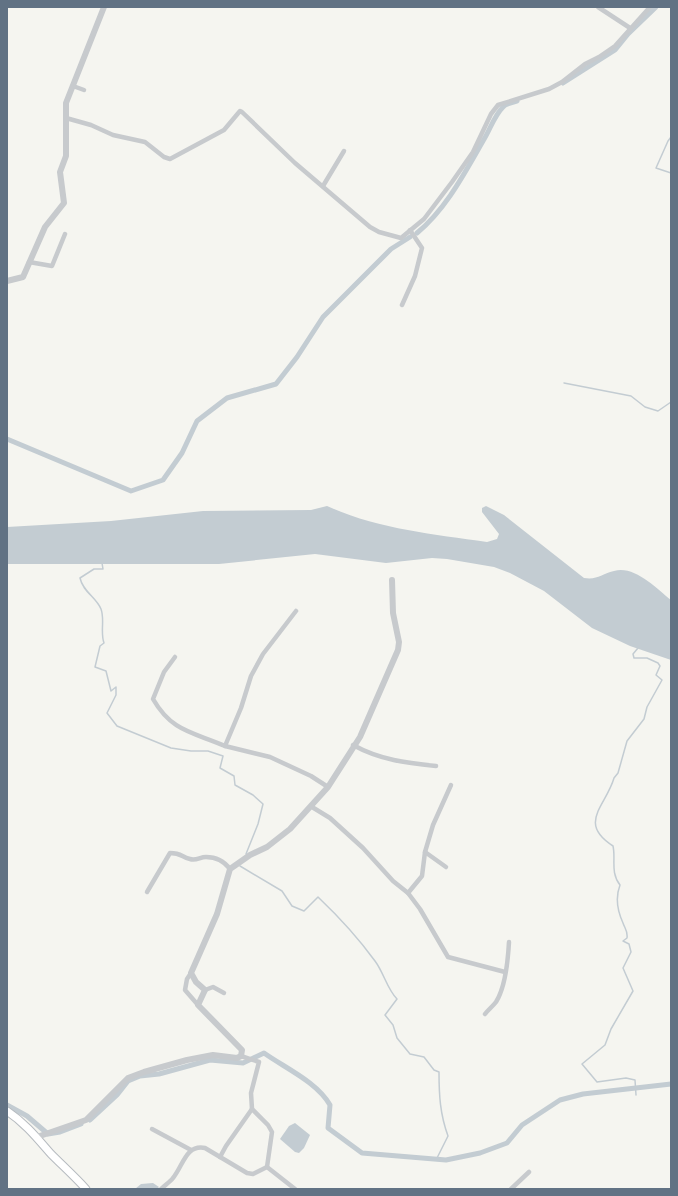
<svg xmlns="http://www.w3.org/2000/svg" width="678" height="1196" font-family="Barlow,sans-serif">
  <rect width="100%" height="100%" fill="#f5f5f0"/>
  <g fill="#c3ccd2">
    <path d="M327,506c51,23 105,28 160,36l10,-3 2,-5 -17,-22v-4l4,-2 18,9 80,63c14,2 17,-4 30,-7 20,-6 42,17 57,29v60l-41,-14 -38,-18 -48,-37 -34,-18 -16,-6 -47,-8 -15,-1 -46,5 -71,-9 -96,10h-212v-37l104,-6 92,-10 108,-1z"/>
    <path d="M295,1123l15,12 -6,13 -5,5 -4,-1 -15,-13 9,-13z"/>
    <path d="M153,1183l6,4 -2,2h-22l6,-5z"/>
  </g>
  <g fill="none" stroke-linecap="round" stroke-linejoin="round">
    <g stroke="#c3ccd2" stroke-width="1.5">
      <path d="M671,137l-3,4 -12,27 15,5"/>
      <path d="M564,383l67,13 14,11 13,4 13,-9"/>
      <path d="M102,563l1,6h-9l-14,9c3,14 16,19 21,31 4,11 -1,23 3,34l-4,3 -5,21 11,4 5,20 5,-4v8l-9,18 10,13 54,22 20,3h17l15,5 -3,12 14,8 1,9 18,10 10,9 -5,20 -12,30"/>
      <path d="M240,866l42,25 10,15 12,5 14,-14c20,19 41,42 57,64 9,12 12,28 22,38l-12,16 8,10 4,13 13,16 14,3 10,13 5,2c0,23 1,42 9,64l-12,24"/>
      <path d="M636,1095l-1,-15 -9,-2 -29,4 -15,-18 23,-19 6,-16 22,-38 -10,-23 8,-16 -2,-8 -6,-3 4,-3c1,-7 -2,-9 -4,-15 -6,-13 -8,-25 -3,-38 -10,-13 -4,-26 -7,-39 -36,-23 -7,-40 1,-68l4,-5 9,-32 17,-22 3,-12 15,-27 -6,-5 4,-9 -2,-3 -11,-5h-13l-1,-4 5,-6"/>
    </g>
    <g stroke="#c3ccd2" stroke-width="5">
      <path d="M563,83l52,-33 13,-16 28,-27"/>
      <path d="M417,233c29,-24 47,-59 66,-92 7,-11 11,-25 20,-34 3,-4 10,-4 14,-6"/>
      <path d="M7,439l124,52 32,-11 19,-27 15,-32 30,-23 49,-14 21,-27 26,-40 68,-68 19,-12"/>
      <path d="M7,1105l20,11 21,18 12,-2 21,-8"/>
      <path d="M90,1120l27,-25 11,-14 12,-5 19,-2 51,-14 33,3 21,-10c21,15 53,29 66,52l-2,23 34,25 84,7 34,-7 27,-10 15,-18 38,-25 23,-6 88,-10"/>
    </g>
    <defs>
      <path id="secondary" d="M7,1111c18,12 30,27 44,43 12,12 24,23 35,35"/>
    </defs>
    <use href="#secondary" stroke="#b6bbc0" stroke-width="9"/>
    <g stroke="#c7cacd" stroke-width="4.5">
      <path d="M598,7l32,21"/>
      <path d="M73,86l11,4"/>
      <path d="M66,118l25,7 22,10 32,7 19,15 6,2 54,-29 16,-19 2,1 53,51 75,64 9,5 22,6 23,-19 28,-37 21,-30 18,-38 7,-9 51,-16 13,-7 23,-18 14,-7 16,-11 35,-39"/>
      <path d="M323,186l21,-35"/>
      <path d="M29,262l23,4 13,-32"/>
      <path d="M402,305l13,-29 7,-28 -12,-18"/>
      <path d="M296,611l-33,43 -12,22 -10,32 -16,38 45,11 41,19 17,11"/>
      <path d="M175,657l-11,15 -11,27c19,33 40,33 72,47"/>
      <path d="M353,745c27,15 54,18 83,21"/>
      <path d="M312,807l18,11 33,30 30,33 15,12 12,16 28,48 57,15"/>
      <path d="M425,852l21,15"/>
      <path d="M147,892l23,-39c12,0 11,4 20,6 6,2 10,-2 16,-2 11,0 18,4 24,12"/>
      <path d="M408,893l14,-17 3,-24 8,-27 18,-40"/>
      <path d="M191,973l-4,6 -2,11 13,15"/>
      <path d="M205,990l8,-3 11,6"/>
      <path d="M485,1014c3,-4 8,-8 11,-12 10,-16 12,-42 13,-60"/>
      <path d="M252,1109l16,16 4,7 -5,35"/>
      <path d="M152,1129l39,21"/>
      <path d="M220,1157l6,-11 26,-37 -1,-16 8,-31 -18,-6"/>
      <path d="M161,1189c4,-4 9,-7 12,-11 10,-12 13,-34 32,-30l42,25 6,1 14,-7 28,22"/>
      <path d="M511,1189l18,-17"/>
    </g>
    <g stroke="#c7cacd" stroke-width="6">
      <path d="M7,281l16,-4 22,-50 19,-24 -4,-31 6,-16v-53l38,-96"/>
      <path d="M37,1137l49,-17 42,-42 16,-6 43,-12 26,-5 24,3 4,-2 1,-6 -44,-45 7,-15 -9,-8 -5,-9 26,-59 13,-45 20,-14 17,-8 23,-18 38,-42 32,-50 38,-87 1,-8 -6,-29 -1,-33"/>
    </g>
    <use href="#secondary" stroke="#fff" stroke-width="7"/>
  </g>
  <rect width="678" height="1196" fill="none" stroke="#617284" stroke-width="16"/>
</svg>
